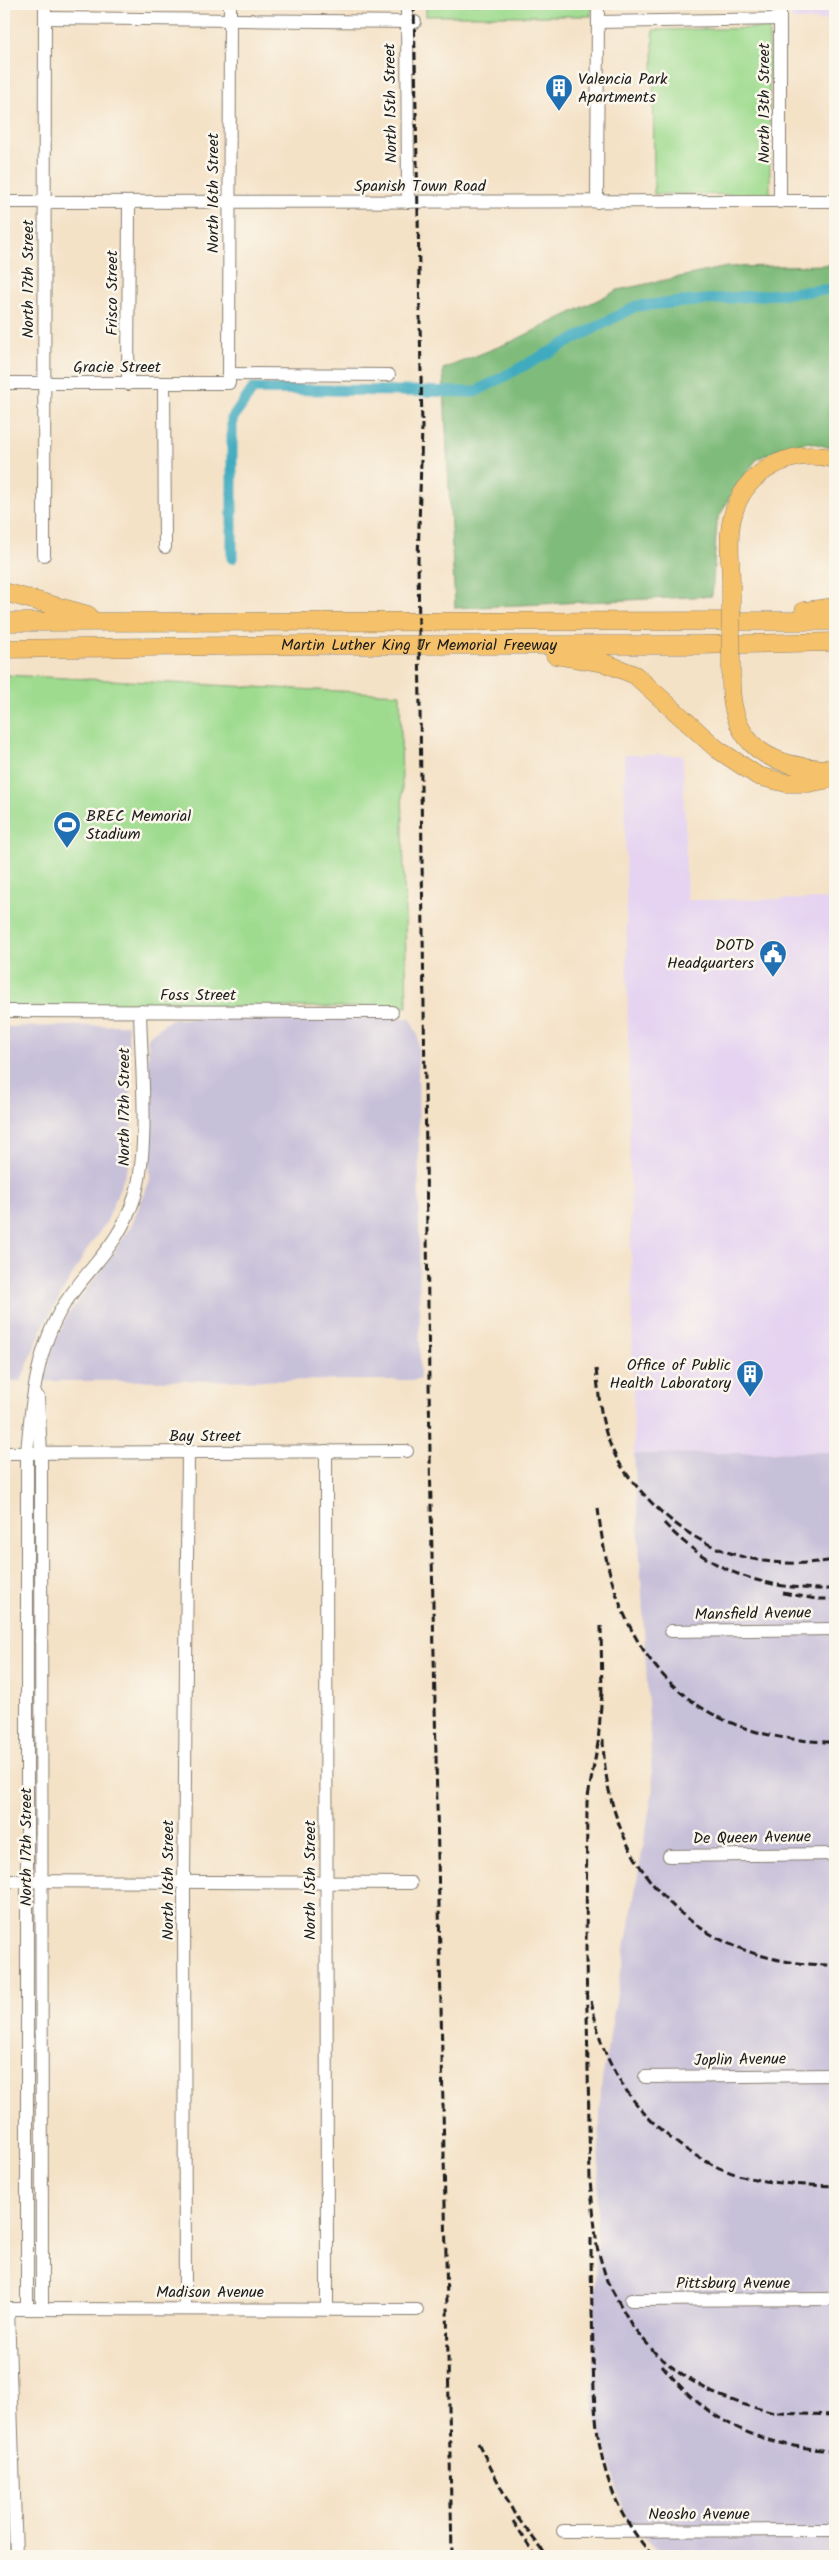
<svg xmlns="http://www.w3.org/2000/svg" width="839" height="2560" font-family="Kalam,sans-serif">
  <rect width="100%" height="100%" fill="#fbf7ec"/>
  <filter id="ink" filterUnits="userSpaceOnUse"><feTurbulence type="fractalNoise" baseFrequency=".02" numOctaves="2"/><feDisplacementMap in="SourceGraphic" scale="10" xChannelSelector="R" yChannelSelector="G"/><feConvolveMatrix kernelMatrix="1 2 1 2 8 2 1 2 1" color-interpolation-filters="sRGB"/></filter>
  <filter id="wash" filterUnits="userSpaceOnUse"><feTurbulence type="fractalNoise" baseFrequency=".0096" numOctaves="4" result="noise"/><feDisplacementMap in="SourceGraphic" scale="20" xChannelSelector="R" yChannelSelector="G"/><feGaussianBlur stdDeviation="1.12" result="paint"/><feColorMatrix in="noise" values="0 0 0 0 0 0 0 0 0 0 0 0 0 0 0 0 0 1.4 0 .05"/><feComposite in="paint" operator="in"/></filter>
  <g filter="url(#wash)">
    <rect width="100%" height="100%" fill="#f4e2c7"/>
    <g fill="#e5d3f1">
      <rect x="791" y="4" width="44" height="16"/>
      <path d="M624,755h59l4,145 148,-1v553l-201,2z"/>
    </g>
    <g fill="#c7c0d9">
      <path d="M410,1018l8,18 2,344 -376,1 9,-34 15,-33 39,-51 24,-37 19,-46 -2,-141 2,-4 21,-16z"/>
      <path d="M128,1025l4,131 -25,65 -19,27 -44,76 -23,57h-17v-354z"/>
      <path d="M835,1452v1104h-170l-38,-35 -33,-110 -1,-62 8,-263 52,-297 -19,-335z"/>
      <path d="M4,2383h1l9,173h-10z"/>
    </g>
    <g fill="#9fdb8f" stroke="#5e7c56">
      <rect x="426" y="4" width="165" height="12"/>
      <path d="M769,28l1,167 -116,-1 -1,-164z"/>
      <path d="M4,675l396,19 7,313h-403z"/>
    </g>
    <path fill="#7fbb7a" stroke="#4e6c4b" d="M829,265l6,1v183l-26,-7 -29,6 -23,11 -23,30 -17,32 -5,75 -257,12 -12,-239 70,-28 105,-51 109,-23z"/>
    <g fill="none" stroke-linecap="round" stroke-linejoin="round">
      <path stroke="#40abbf" stroke-width="11" d="M232,558v-139l21,-30 222,3 161,-86 199,-17"/>
    </g>
  </g>
  <g filter="url(#ink)">
    <g fill="none" stroke-linecap="round" stroke-linejoin="round">
      <defs>
        <g id="minor">
          <path d="M407,4l1,198"/>
          <path d="M45,18l370,4"/>
          <path d="M598,22l182,-3"/>
          <path d="M4,202l831,-1"/>
          <path d="M597,202l1,-198"/>
          <path d="M780,202v-198"/>
          <path d="M229,374l160,1"/>
          <path d="M4,383h225l1,-379"/>
          <path d="M128,384l1,-182"/>
          <path d="M164,384l1,163"/>
          <path d="M44,555l1,-551"/>
          <path d="M4,1011l388,1"/>
          <path d="M38,1397l3,56 1,855"/>
          <path d="M326,1451l1,858"/>
          <path d="M4,1453l403,-2"/>
          <path d="M671,1631l164,-2"/>
          <path d="M669,1856l166,-2"/>
          <path d="M4,1881l407,2"/>
          <path d="M645,2077l190,-2"/>
          <path d="M631,2300l204,-1"/>
          <path d="M185,2308l-1,-426 4,-430"/>
          <path d="M4,2309l413,1"/>
          <path d="M8,2309l8,247"/>
          <path d="M27,2309v-856c4,-50 10,-107 38,-150 27,-40 54,-57 70,-107 15,-50 6,-131 5,-185"/>
          <path d="M563,2531l272,-1"/>
        </g>
        <g id="highway">
          <path d="M731,585c0,-22 -4,-45 1,-66 10,-47 58,-72 103,-60"/>
          <path d="M4,592l84,23"/>
          <path d="M804,611l31,-4"/>
          <path d="M4,622l831,-1"/>
          <path id="s1" d="M4,649l298,-4h395l138,-3"/>
          <path d="M555,655l50,8 30,12 82,74 41,27 28,7h23l26,-5"/>
          <path d="M731,677c-2,71 41,92 104,92"/>
        </g>
      </defs>
      <use href="#minor" stroke="#887f72" stroke-width="14"/>
      <use href="#highway" stroke="#887f72" stroke-width="19"/>
      <use href="#minor" stroke="#fff" stroke-width="12"/>
      <use href="#highway" stroke="#f5c16b" stroke-width="18"/>
      <g stroke="#1c1c1c" stroke-width="3" stroke-dasharray="8 4" stroke-linecap="butt">
        <path d="M414,4l8,423 -4,133 12,895 22,1101"/>
        <path d="M596,1369c3,25 4,51 14,75 9,23 24,40 41,58 51,52 112,69 184,58"/>
        <path d="M598,1508c15,142 86,233 237,234"/>
        <path d="M664,1523c48,51 103,67 171,66"/>
        <path d="M783,1593l33,6h19"/>
        <path d="M601,1626l1,73"/>
        <path d="M602,1693l-4,50 -11,59 -1,155 4,224 7,66 10,34 25,45 24,28 26,21 31,18 29,11 32,9 61,2"/>
        <path d="M603,1739c3,134 98,228 232,226"/>
        <path d="M591,2001c3,13 6,27 10,40 21,61 75,114 137,134 31,9 64,10 97,11"/>
        <path d="M591,2238c0,37 1,74 2,111 1,78 4,145 60,207"/>
        <path d="M662,2365c46,59 100,81 173,86"/>
        <path d="M478,2443l36,70 33,43"/>
        <path d="M513,2521l23,35"/>
      </g>
      <defs>
        <path id="highway-bridge" d="M731,677v-92"/>
      </defs>
      <use href="#highway-bridge" stroke="#887f72" stroke-width="19" stroke-linecap="butt"/>
      <use href="#highway-bridge" stroke="#f5c16b" stroke-width="18"/>
    </g>
  </g>
  <defs>
    <symbol id="building-pin" viewBox="-11 -11 22 30"><path d="M0 17L-7.5 6A9.5 9.5 0 1 1 7.5 6Z" fill="#1f6fb2" stroke="#fbf7ec"/><path d="M-4-6H4V6H1V3H-1V6H-4ZM-2.5-4.3h1.7v1.8h-1.7ZM.8-4.3h1.7v1.8H.8ZM-2.5-1h1.7V.8h-1.7ZM.8-1h1.7V.8H.8Z" fill="#fff"/></symbol>
    <symbol id="stadium-pin" viewBox="-11 -11 22 30"><path d="M0 17L-7.5 6A9.5 9.5 0 1 1 7.5 6Z" fill="#1f6fb2" stroke="#fbf7ec"/><path d="M0-5a6.5 5 0 1 0 0 10a6.5 5 0 1 0 0-10ZM-3.5-1.8h7v3.6h-7Z" fill="#fff"/></symbol>
    <symbol id="civic-pin" viewBox="-11 -11 22 30"><path d="M0 17L-7.5 6A9.5 9.5 0 1 1 7.5 6Z" fill="#1f6fb2" stroke="#fbf7ec"/><path d="M-.6-6.5H3V-4.5H.6V-3L4-1V1h2V6H-6V1h2V-1L-.6-3ZM-1.2 2.5V6h2.4V2.5Z" fill="#fff"/></symbol>
  </defs>
  <g fill-rule="evenodd">
    <use href="#building-pin" x="543" y="72" width="32" height="43"/>
    <use href="#stadium-pin" x="51" y="809" width="32" height="43"/>
    <use href="#civic-pin" x="757" y="938" width="32" height="43"/>
    <use href="#building-pin" x="734" y="1358" width="32" height="43"/>
  </g>
  <g text-anchor="middle" dominant-baseline="central" stroke-width="5" stroke-linejoin="round" paint-order="stroke">
    <g font-size="16" fill="#1c1c1c" stroke="#fbf7ec" text-anchor="start">
      <text x="578" y="79">Valencia Park<tspan x="578" dy="18">Apartments</tspan></text>
      <text x="86" y="816">BREC Memorial<tspan x="86" dy="18">Stadium</tspan></text>
      <text x="754" y="945" text-anchor="end">DOTD<tspan x="754" dy="18">Headquarters</tspan></text>
      <text x="731" y="1365" text-anchor="end">Office of Public<tspan x="731" dy="18">Health Laboratory</tspan></text>
    </g>
    <g font-size="16" fill="#1c1c1c" stroke="#fbf7ec">
      <text transform="translate(391 103) rotate(-91)">North 15th Street</text>
      <text transform="translate(764 103) rotate(-90)">North 13th Street</text>
      <text x="420" y="186">Spanish Town Road</text>
      <text transform="translate(213 193) rotate(-90)">North 16th Street</text>
      <text transform="translate(28 279) rotate(-90)">North 17th Street</text>
      <text transform="translate(112 293) rotate(-90)">Frisco Street</text>
      <text x="117" y="367">Gracie Street</text>
      <text stroke="none"><textPath href="#s1" startOffset="415">Martin Luther King Jr Memorial Freeway</textPath></text>
      <text x="198" y="995">Foss Street</text>
      <text transform="translate(124 1107) rotate(-90)">North 17th Street</text>
      <text x="205" y="1436">Bay Street</text>
      <text transform="translate(753 1614) rotate(-1)">Mansfield Avenue</text>
      <text transform="translate(752 1838) rotate(-1)">De Queen Avenue</text>
      <text transform="translate(26 1847) rotate(-90)">North 17th Street</text>
      <text transform="translate(168 1880) rotate(-90)">North 16th Street</text>
      <text transform="translate(310 1880) rotate(-90)">North 15th Street</text>
      <text transform="translate(740 2060) rotate(-1)">Joplin Avenue</text>
      <text x="733" y="2283">Pittsburg Avenue</text>
      <text x="210" y="2292">Madison Avenue</text>
      <text x="699" y="2514">Neosho Avenue</text>
    </g>
  </g>
  <rect width="839" height="2560" fill="none" stroke="#fbf7ec" stroke-width="20"/>
</svg>
